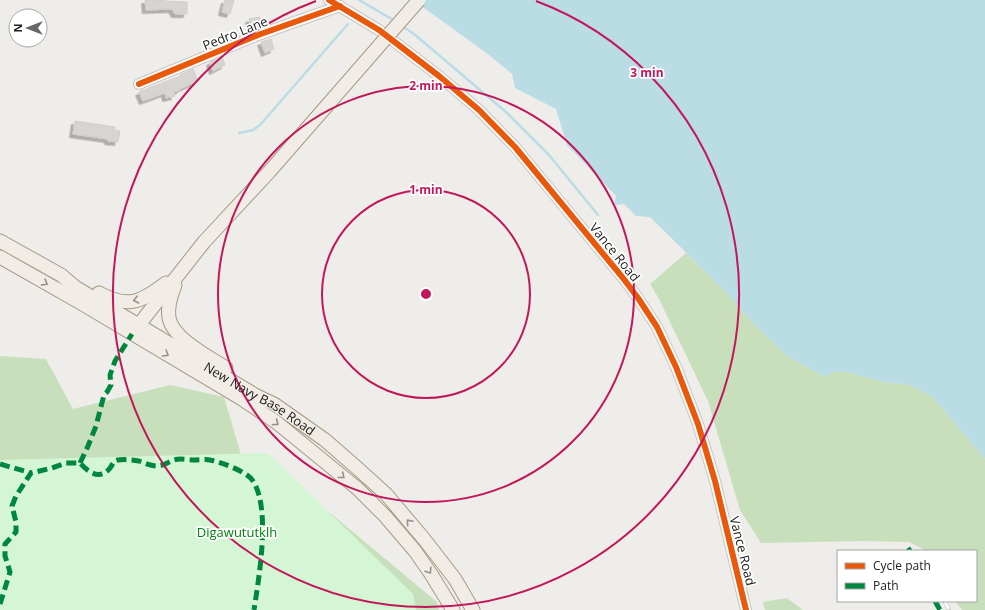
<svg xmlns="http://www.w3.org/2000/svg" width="985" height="610" font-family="'Open Sans',sans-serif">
  <defs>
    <filter id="shadow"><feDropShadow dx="-3.5" dy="3.5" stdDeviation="0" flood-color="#0004"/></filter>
  </defs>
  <rect width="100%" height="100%" fill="#efede9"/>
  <g fill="#c8dfbc">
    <path d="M686,253l37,36 34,38 30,29 38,21 8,-5h13l38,10 27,3 22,12 52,62v151h-23l-7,-9h21v-50h-49l-18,-9 -47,-1 -101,2 -21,-33 -32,-109 -49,-102 -9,-15z"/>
    <path d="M0,356l46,3 27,50 97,-24 54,12 31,105 74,10 108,90 2,8h-439z"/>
    <path d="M787,598l16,12h-38l-2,-8z"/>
  </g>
  <path fill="#d5f6d5" d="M268,453l145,141 3,16h-416v-150z"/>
  <path fill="#badce5" d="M413,0h572v459l-52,-62 -22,-12 -27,-3 -38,-10h-13l-8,5 -38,-21 -30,-29 -34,-38 -73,-72 -14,-1 -12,-12 -10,1 2,-9 -49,-51 -11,-36 -41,-21 -3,-14 -23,-19z"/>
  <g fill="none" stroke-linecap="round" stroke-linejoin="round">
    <g stroke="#badce5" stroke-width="2.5">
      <path d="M359,0l36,21"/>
      <path d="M402,26l12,8 92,78 43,43 49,60"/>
      <path d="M239,133l14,-3 7,-5 88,-101"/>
    </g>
  </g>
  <g fill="#d7d5d1" stroke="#d2ceca" filter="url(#shadow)">
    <path d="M145,0h20v1l22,1v12h-12l-3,-5 -26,1z"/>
    <path d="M225,0h9l-4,14 -8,-2z"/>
    <path d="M260,17l2,9 -10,2 -3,-9z"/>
    <path d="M271,39l3,10 -9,4 -4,-11z"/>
    <path d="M222,57l3,8 -12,6 -3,-9z"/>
    <path d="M193,69l5,12 -18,8v1l-6,2 1,4 -9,2 -1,-5 -22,8 -4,-9 31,-12 11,-4 -1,-1z"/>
    <path d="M75,121l40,6 -1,3 6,1 -2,11 -10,-1v-2l-35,-5z"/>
  </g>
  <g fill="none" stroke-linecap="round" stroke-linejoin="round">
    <defs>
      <g id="minor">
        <path d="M329,0l50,30 60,46 40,34 36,37 108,131 15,20 19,29 19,40 22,57 17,57 31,129"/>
        <path d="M139,84l119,-49 82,-29"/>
      </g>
      <g id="major">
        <path id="s1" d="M0,241l61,34 14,12 180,108 19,9 51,36 31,27 30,27 38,45 31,40 18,31"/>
        <path d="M0,257l81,46 161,96 34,23 82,67 27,27 30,35 16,23 22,36"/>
        <path d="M175,285c-4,10 -8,21 -6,33 4,21 40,39 57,50"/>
        <path d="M99,293c30,16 42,9 67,-10"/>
        <path d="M134,331l70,-89 65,-70 96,-110"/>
      </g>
    </defs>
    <use href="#minor" stroke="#c7c6c5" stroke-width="12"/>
    <use href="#major" stroke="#a59a85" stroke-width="15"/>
    <use href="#minor" stroke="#fdfcfc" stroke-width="10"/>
    <use href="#major" stroke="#f2ece6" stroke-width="13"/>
    <defs>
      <path id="rail" d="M945,602l4,8"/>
    </defs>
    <use href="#rail" stroke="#cbcbca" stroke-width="4"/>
    <use href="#rail" stroke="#fff" stroke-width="2.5" stroke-dasharray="8" stroke-linecap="butt"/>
    <defs>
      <path id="major-bridge" d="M365,62l54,-62"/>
    </defs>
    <use href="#major-bridge" stroke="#a59a85" stroke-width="15" stroke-linecap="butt"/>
    <use href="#major-bridge" stroke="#f2ece6" stroke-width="13"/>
    <g stroke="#00873e" stroke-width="5" stroke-dasharray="10 5" stroke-linecap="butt">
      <path d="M80,463l8,-17 8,-20 8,-31 3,-3 4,-7 -1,-10 5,-14 17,-27"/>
      <path d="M0,464l31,9"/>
      <path d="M908,548l2,3"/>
      <path d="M935,601l5,9"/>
      <path d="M0,604l10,-32 -5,-16v-12l11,-12v-10l-4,-16 4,-10 15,-23 21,-5 14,-5h14c8,9 20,18 30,5 3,-4 3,-7 8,-8 6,-1 16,0 21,1 6,2 12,5 18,5 6,0 11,-4 17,-6 6,-2 15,0 21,0 5,0 11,-1 15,0 11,2 38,12 43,21 18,28 6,96 1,129"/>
    </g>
    <defs>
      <g id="cycleway">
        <path d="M329,0l50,30 60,46 40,34 36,37 108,131 15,20 19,29 19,40 22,57 17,57 31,129"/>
        <path d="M139,84l119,-49 82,-29"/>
      </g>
    </defs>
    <use href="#cycleway" stroke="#fff" stroke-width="8"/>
    <use href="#cycleway" stroke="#e8590c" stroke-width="6"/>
  </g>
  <defs><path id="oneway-chevron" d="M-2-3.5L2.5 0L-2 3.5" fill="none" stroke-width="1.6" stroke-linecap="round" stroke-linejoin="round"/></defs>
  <g stroke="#94908d">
    <use href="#oneway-chevron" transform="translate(45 283) rotate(30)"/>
    <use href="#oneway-chevron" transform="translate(136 300) rotate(167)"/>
    <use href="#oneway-chevron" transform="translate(166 354) rotate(31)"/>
    <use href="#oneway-chevron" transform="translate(276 423) rotate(37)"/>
    <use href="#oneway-chevron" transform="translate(342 476) rotate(39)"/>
    <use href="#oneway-chevron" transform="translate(409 522) rotate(-131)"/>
    <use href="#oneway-chevron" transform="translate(429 571) rotate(56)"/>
  </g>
  <g fill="none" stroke="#c2185b" stroke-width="2">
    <circle cx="426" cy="294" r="104"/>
    <circle cx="426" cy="294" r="208"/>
    <path d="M536 1A313 313 0 1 1 316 1"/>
  </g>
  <g text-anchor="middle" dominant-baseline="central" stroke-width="3.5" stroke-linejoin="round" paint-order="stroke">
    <g font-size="13" fill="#202020" stroke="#fff">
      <text transform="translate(235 33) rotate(-22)">Pedro Lane</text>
      <text transform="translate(615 252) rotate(51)">Vance Road</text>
      <text stroke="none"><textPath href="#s1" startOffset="304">New Navy Base Road</textPath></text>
      <text transform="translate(743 551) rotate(76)">Vance Road</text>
    </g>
    <g font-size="13" fill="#03850c" stroke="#fff">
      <text x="237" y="532">Digawututklh</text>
    </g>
  </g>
  <circle cx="426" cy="294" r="6" fill="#c2185b" stroke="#fff" stroke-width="2"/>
  <g font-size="12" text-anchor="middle" font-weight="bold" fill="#c2185b" stroke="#fff" stroke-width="3.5" stroke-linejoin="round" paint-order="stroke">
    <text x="647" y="77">3 min</text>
    <text x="426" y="90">2 min</text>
    <text x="426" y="194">1 min</text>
  </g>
  <rect x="837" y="550" width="140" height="52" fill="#ffffff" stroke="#a6a6a6"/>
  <rect x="845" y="563" width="20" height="6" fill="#e8590c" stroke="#a6a6a6"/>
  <text x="873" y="570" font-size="12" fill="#202020">Cycle path</text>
  <rect x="845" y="583" width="20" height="6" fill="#00873e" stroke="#a6a6a6"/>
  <text x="873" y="590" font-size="12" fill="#202020">Path</text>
  <g transform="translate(28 28) rotate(270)"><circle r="19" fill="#ffffff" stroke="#a6a6a6"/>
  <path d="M0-3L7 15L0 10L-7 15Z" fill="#686866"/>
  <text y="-6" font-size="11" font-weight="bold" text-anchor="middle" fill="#202020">N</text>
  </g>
</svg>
